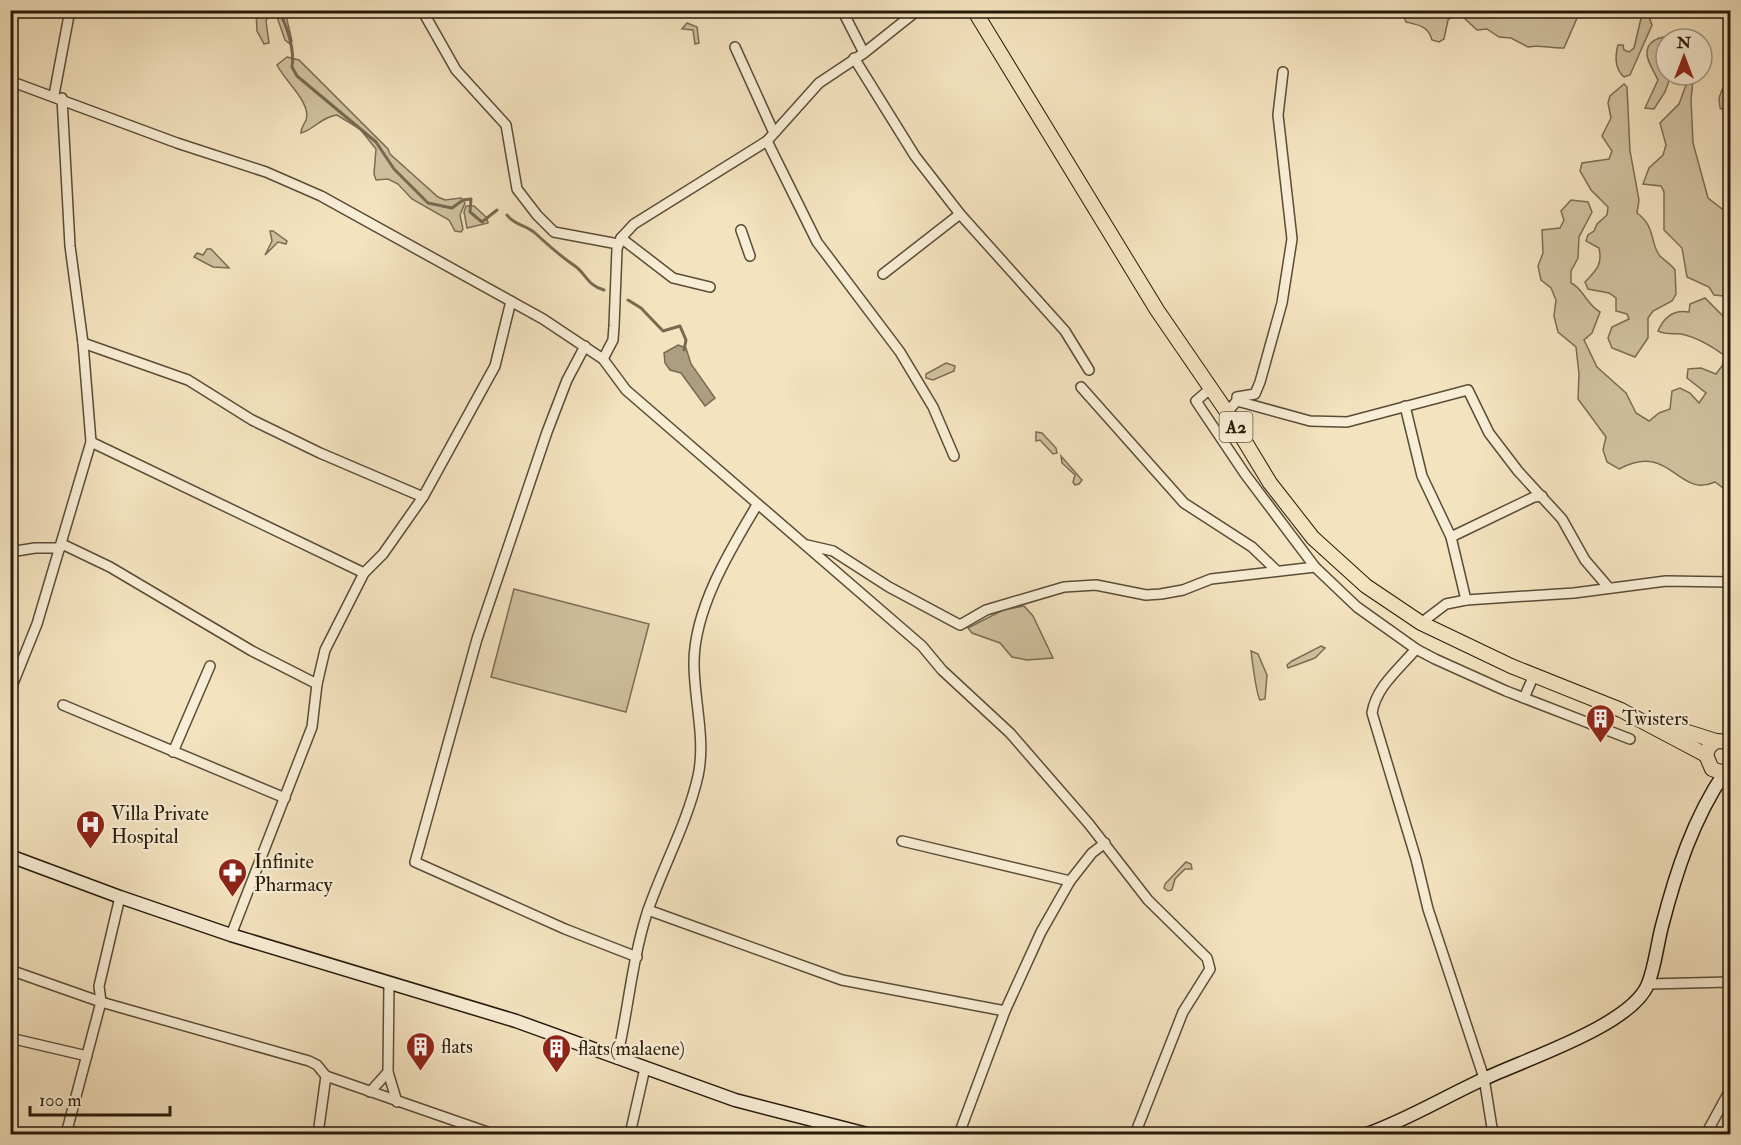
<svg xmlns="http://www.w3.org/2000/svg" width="1741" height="1145" font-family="'IM FELL Double Pica',serif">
  <rect width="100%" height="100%" fill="#f4e3bf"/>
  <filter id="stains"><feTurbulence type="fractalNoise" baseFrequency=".00333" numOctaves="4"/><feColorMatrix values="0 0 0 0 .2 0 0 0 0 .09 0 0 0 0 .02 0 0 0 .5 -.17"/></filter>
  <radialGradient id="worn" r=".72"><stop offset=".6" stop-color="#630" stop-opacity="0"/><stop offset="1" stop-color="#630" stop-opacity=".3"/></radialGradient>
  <g fill="#d1c1a0" stroke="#7c6d55" stroke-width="1.5">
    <path d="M1407,10h173v1l-16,37c-13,1 -23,-4 -36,-1l-17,-9 -12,-1 -12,-8 -10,1 -14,-13 -8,-2 -7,5 -4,19 -5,3 -7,-2c-4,-14 -13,-15 -26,-18l-2,-5z"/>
    <path d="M1643,10l11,1 -4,9 2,5 -22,50 -6,2c-9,-8 -9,-21 -6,-32h5l1,5 5,2 5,-4z"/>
    <path d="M256,11h15l-5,10 3,22 -5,1 -7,-13z"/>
    <path d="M275,11h10l7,30 -2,3 -5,-4z"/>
    <path d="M687,23l10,4 2,16 -4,1 -2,-14 -11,-1z"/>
    <path d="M1673,34h11v5h-18v36h5l-6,17 -11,17 -9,-1 13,-28c-6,-13 -20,-30 -3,-40 6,-4 12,-2 18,-6z"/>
    <path d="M287,57l12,3 89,89 2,5 48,43 7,3 16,-2 4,5 -5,12 3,14 -2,3 -6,-1 -6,-11 -37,-21 -14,-15 -10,-5 -12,1 -2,-6 2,-25 -16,-20 -23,-14c-16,2 -22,14 -36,18 0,-6 3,-8 5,-13 6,-17 -22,-40 -29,-55z"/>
    <path d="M1730,80v34l-10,-6 -1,-10 3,-8z"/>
    <path d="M1693,81l-2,19 2,43 15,55 22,17v77l-6,4 -10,-1 -5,-8 -22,-10 -5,-29 -18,-18v-38l-3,-6 -18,-2 6,-16 14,-13 3,-10 -6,-22 19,-19 7,-19z"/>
    <path d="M1624,84l3,3 3,64 9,49 -2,13c19,13 13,32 23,43 5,5 11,8 15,14l1,24 -4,7 -19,10 -5,7v20l-13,19 -23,-9 -4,-10 4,-11 17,-8 -2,-5 -11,-3v-13l-7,-5 -21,-4 -3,-7c10,-11 18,-16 14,-34l-13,-7 2,-6 6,-4 3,-7 10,-9 1,-8 -17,-17 -11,-19 2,-8 27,-4 3,-8 -10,-15 9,-18 -3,-15 2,-7z"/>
    <path d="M1571,200l17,2 4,10 -13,25 -1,21 -7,13v12c12,5 15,21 29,29l-8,21 -8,7 13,27 29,26 10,20 13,8 10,-8 11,-4 2,-18 8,-3 10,5 9,10 7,-10 -19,-15 1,-9 13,-1 15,6 6,-8 3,-10c-12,-9 -29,-19 -44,-22 -9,-1 -14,1 -23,-3 6,-14 15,-22 31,-19l1,-8 15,-6 20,20 5,1v174l-15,-11c-38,17 -44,-41 -96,-13l-12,-7 -4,-12 3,-13 -28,-38 1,-25 -3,-27 -18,-15 -4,-16 2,-16 -5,-12 -10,-8 -3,-14 5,-13 -1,-23 18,-2 4,-8 -3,-9z"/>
    <path d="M466,206h8l13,12 1,5 -21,5 -3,-16z"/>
    <path d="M270,231h3l14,10 -1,3 -8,-2 -13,13 7,-14z"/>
    <path d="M207,249h4l18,19 -16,-1 -19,-10 3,-4 6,2z"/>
    <path d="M946,363l9,3 -1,5 -21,9 -7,-2v-4z"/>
    <path d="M1036,432l6,1 14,15 1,5 -4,1 -13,-14 -4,1z"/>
    <path d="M1061,456l21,24 -3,4 -4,1 -2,-3 2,-7 -13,-12z"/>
    <path d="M514,589l135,35 -23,88 -135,-35z"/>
    <path d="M1024,606l9,10 20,42 -26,2 -15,-3 -12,-14 -28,-10 -4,-5 35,-18z"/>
    <path d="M1321,646l4,2 -10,10 -27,10 -1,-3 5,-4z"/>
    <path d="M1251,651l7,3 9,21 -2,24 -5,1c-3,-4 -8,-41 -9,-49z"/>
    <path d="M1186,862l5,2 1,5h-7l-10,10 -3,11 -4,1 -4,-3 1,-4z"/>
  </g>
  <path fill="#ae9e81" stroke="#786951" stroke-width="1.5" d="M678,345l8,3 5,16 24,34 -10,8 -24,-33 -11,-3 -5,-7 -1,-10z"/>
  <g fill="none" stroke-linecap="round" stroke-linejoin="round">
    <g stroke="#786951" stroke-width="3">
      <path d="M278,10c9,15 17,40 14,57l5,9 79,66 18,27 34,34 24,5 11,-8 8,-1 -1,13 12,10 15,-12"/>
      <path d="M507,215c7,10 19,10 28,18 13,12 25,23 40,33 12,9 12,19 29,24"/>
      <path d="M628,300l13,8 22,23 17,-5 6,14 -2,10"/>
    </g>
    <defs>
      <g id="minor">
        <path d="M422,10l34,60 50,55 11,64 20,26 17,17 64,12"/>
        <path d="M842,10l22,43"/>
        <path d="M735,47l39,86"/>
        <path d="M854,58l61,98 45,58 -77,60"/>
        <path d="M10,81l167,62 89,29 55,24 222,123 60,40 23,31 296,256 20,24 68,63 79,91 59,76 59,58 3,11 -27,43 -48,122"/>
        <path d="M54,95l16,-85"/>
        <path d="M767,141l50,101 83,110 33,55 21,49"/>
        <path d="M960,214l105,117 24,39"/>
        <path d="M741,230l9,26"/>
        <path d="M621,238l52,40 37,9"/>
        <path d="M83,343l105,37 64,40 68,33 103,44 72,-131 16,-65"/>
        <path d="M585,346l-18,34 -20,52 -70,207 -62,223 150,67 72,28"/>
        <path d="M603,359l10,-19 1,-14 3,-77 4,-11 13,-14 133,-83 52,-58 45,-30 54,-43"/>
        <path d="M1081,387l103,116 68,44 25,24"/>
        <path d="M1211,388l-15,13 6,9 43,64 70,93 42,40 59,42 19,10 71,32 124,48"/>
        <path d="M1237,401v-4l18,-3 5,-12 22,-79 10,-64 -14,-124 5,-43"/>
        <path d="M1405,406l17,70 29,61 15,63"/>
        <path d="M1227,412l10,-11 73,20 37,1 121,-32 21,43 29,38 44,48 23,41 24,28"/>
        <path d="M91,442l273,131"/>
        <path d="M1451,537l83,-40 8,-1"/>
        <path d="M62,544l48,23 142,84 65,33"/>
        <path d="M807,545l26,6 56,36 71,38 26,-15 78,-23 32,-2 50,10 15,-1 22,-4 28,-11 104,-12"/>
        <path d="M10,552l25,-4h25"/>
        <path d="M1421,623l25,-19 20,-4 108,-7 92,-12 64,1"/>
        <path d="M1416,649c-17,20 -40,38 -44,64l44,146 12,50 56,169 9,56"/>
        <path d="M10,691l27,-67 54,-182 -8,-99 -13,-97 -8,-148"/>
        <path d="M1524,698l10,-23"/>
        <path d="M63,705l222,93"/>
        <path d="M173,752l37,-86"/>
        <path d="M902,841l168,40"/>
        <path d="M648,910l194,70 163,31"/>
        <path d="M231,935l81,-208 5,-43 8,-34 39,-77 19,-19 40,-57"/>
        <path d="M10,970l91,32 208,59 8,4 9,11 167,58"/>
        <path d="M1648,984l82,-2"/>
        <path d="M10,1038l77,18"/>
        <path d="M617,1059c11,-48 15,-99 30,-146 16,-47 40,-89 51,-137 8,-37 -4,-75 -4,-113 0,-54 36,-113 63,-158"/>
        <path d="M388,1072l9,30"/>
        <path d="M370,1092l18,-20 1,-90"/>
        <path d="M66,1134l35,-132 -2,-16 21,-89"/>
        <path d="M318,1134l8,-58"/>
        <path d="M630,1134l15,-66"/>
        <path d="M959,1134l46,-123 36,-79 29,-51 22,-28 13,-10"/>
        <path d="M1706,1134l24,-44"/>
      </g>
      <g id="secondary">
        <path d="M10,856l110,41 111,38 285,86 219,79 132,34"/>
        <path d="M1367,1134c42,-15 79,-38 119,-56 40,-19 146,-53 162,-94 7,-17 9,-39 14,-58 14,-54 31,-107 63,-154"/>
      </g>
      <g id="primary">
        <path d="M974,10l183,300 70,102 43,71 43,55 53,48 55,37 90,43 110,44 85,45"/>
        <path d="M1672,727l44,14"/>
        <path d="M1730,742l-14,-1 -7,6 -3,8 6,14 9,3 9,-2"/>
      </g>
    </defs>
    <use href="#minor" stroke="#5a4c37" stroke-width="12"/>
    <use href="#secondary" stroke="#26190a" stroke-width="15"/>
    <use href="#primary" stroke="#26190a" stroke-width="16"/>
    <use href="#minor" stroke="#f8edd5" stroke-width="9"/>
    <use href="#secondary" stroke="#f8edd5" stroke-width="12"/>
    <use href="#primary" stroke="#f4e3bf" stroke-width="14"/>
  </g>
  <defs>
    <symbol id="building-pin" viewBox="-11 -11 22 30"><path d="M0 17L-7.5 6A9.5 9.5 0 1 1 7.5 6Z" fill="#8f2418" stroke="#f8edd5"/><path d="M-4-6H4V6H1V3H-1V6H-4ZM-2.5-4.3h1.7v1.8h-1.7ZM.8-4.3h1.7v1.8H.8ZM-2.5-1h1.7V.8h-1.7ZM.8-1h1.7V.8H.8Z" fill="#fff"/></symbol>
    <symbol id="hospital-pin" viewBox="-11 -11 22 30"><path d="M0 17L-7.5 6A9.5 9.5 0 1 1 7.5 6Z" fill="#8f2418" stroke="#f8edd5"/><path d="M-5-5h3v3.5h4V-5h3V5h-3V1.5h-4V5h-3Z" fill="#fff"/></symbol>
    <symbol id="pharmacy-pin" viewBox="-11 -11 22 30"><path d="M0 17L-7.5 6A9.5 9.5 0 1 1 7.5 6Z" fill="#8f2418" stroke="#f8edd5"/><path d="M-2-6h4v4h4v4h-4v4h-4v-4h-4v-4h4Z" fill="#fff"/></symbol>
  </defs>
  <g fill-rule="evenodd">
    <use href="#building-pin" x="1584" y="702" width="33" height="45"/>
    <use href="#hospital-pin" x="74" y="808" width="33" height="45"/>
    <use href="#pharmacy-pin" x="216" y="856" width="33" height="45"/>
    <use href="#building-pin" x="404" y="1030" width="33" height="45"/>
    <use href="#building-pin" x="540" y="1032" width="33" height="45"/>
  </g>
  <g text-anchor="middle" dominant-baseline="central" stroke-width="4.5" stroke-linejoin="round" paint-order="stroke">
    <rect fill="#f8edd5" stroke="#655947" stroke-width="1.5" x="1219.5" y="412" width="33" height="30" rx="4.5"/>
    <g font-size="18" font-weight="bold" fill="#26190a">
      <text x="1236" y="427">A2</text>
    </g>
    <g font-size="20" fill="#26190a" stroke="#f8edd5" text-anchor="start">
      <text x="1622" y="718">Twisters</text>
      <text x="111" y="813">Villa Private<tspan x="111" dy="23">Hospital</tspan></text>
      <text x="254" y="861">Infinite<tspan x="254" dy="23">Pharmacy</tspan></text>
      <text x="441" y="1046">flats</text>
      <text x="578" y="1048">flats(malaene)</text>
    </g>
  </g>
  <rect width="1741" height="1145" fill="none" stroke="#f4e3bf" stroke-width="36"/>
  <rect x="12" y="12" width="1717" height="1121" fill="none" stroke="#26190a" stroke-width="3"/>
  <rect x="18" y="18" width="1705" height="1109" fill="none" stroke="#26190a" stroke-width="1.5"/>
  <g transform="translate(1684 57)"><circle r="28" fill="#f8edd5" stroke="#a49884" stroke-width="1.5"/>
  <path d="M0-4.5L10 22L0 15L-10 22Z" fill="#8f2418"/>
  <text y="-9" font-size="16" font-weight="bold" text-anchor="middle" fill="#26190a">N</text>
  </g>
  <path d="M30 1106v9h140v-9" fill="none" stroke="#26190a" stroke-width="3"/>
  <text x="39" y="1106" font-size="18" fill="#26190a" stroke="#f8edd5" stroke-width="4.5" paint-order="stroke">100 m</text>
  <rect width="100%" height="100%" filter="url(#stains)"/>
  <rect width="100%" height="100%" fill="url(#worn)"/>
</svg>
